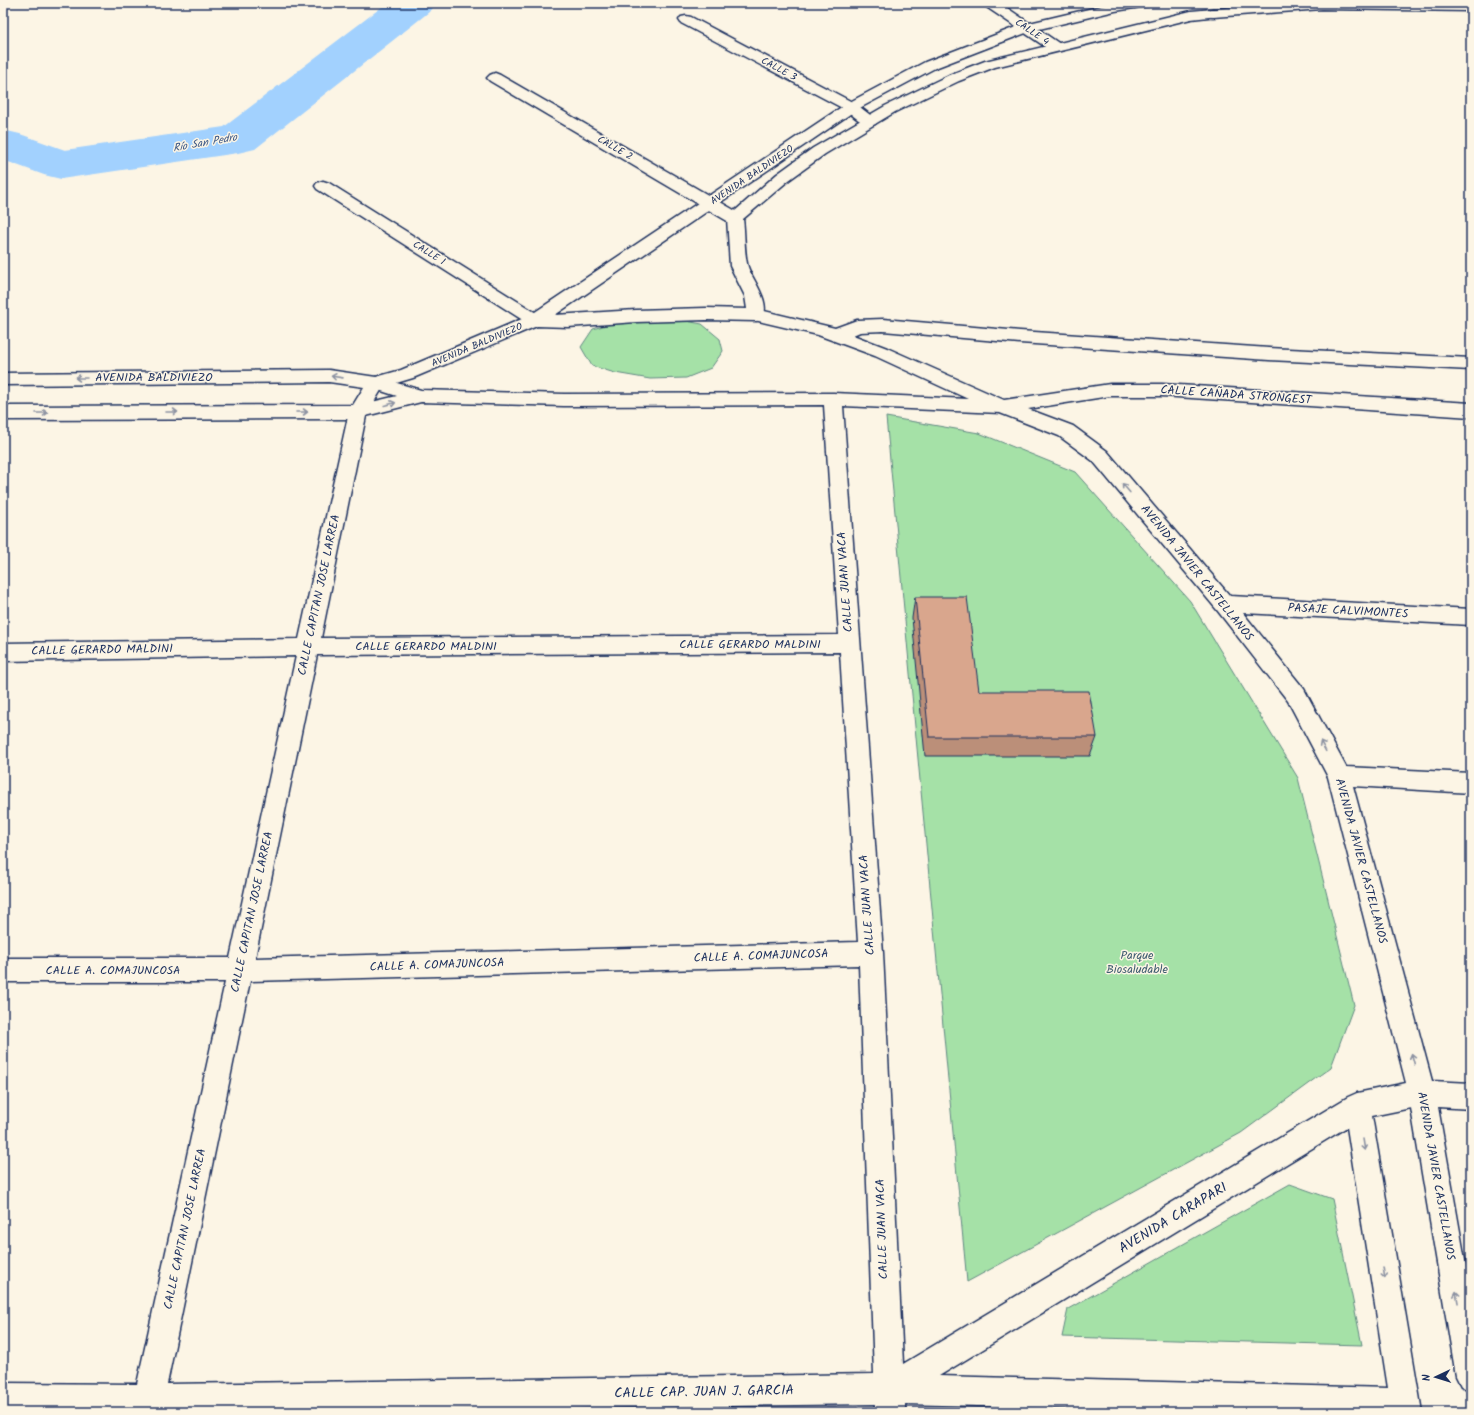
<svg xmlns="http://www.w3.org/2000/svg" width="1474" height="1415" font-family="Kalam,sans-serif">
  <rect width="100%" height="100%" fill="#fcf5e5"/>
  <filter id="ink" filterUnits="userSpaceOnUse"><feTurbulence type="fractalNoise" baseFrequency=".025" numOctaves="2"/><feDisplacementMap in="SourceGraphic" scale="8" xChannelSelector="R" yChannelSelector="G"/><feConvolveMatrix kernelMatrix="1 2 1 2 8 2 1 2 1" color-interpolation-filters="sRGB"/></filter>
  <g filter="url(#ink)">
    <g fill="#a5e1a7" stroke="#608882">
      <path d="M664,317l38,7 18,15 3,12 -12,17 -25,10 -36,1 -35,-6 -23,-7 -11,-19 12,-18 26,-8z"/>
      <path d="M886,417l93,16 96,39 115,129 108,177 56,227 -23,62 -90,66 -274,149z"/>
      <path d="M1290,1184l42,15 30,146 -300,-8 6,-28z"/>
    </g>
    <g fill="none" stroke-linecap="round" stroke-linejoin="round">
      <path fill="#a2d1fe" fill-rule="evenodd" d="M387,3h48l-6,9 -174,137 -17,4 -177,26 -17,-4 -41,-15v-30l17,4 45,16 159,-23z"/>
      <defs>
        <g id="minor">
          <path d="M983,3h17l60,41 2,3 -2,3 -5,1 -5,-1 -65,-44z"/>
          <path d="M1291,3h180v8l-149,-2 -109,8 -5,-1 -2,-3 2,-3 5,-1z"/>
          <path d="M686,16l5,1 165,87 22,17 -3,3c-11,3 -20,-7 -29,-14l-165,-87 -2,-3 2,-3z"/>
          <path d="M495,73l5,2 241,139 2,4 -2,4 -6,1 -6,-1 -239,-141 -3,-3 3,-3z"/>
          <path d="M323,181l6,2 212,133 3,4 -3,4 -6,2 -6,-2 -212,-135 -2,-3 2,-3z"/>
          <path d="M756,309l79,19 22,-8 26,-1 137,12 249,17 202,10v12l-202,-10 -249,-17 -137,-12 -23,1 -7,3 34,13 117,52 106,-16h52l309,19v14l-309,-21h-52l-82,13 45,17 34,25 123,145 241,13v16l-228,-12 61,76 42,78 125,6v20l-118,-7 79,295 39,2v26l-33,-2 33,187v97l-10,-5 -5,-10 -45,-268 -39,8 50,296h-230l-287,-8v8h-30v-8l-593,8h-279v-29l134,1 88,-402h-222v-24h227l66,-302 -293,5v-18l296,-4 50,-227 2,-5 46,-11 -28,-9 -2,-4 2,-4 7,-2 45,13 143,4 269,-1 135,6 -93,-43 -57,-21 -68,-16 -3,-4 3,-4zM421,402l143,4 260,-1 15,230 -518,3 45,-222zM843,406l157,7 59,23 34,25 124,149 71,91 40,76 78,306 -49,10 -9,4 -445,267 -20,-411zM840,652l18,290 -603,16 62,-303zM859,965l15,409 -707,10 83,-403zM1347,1127l41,261 -449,-12z"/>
        </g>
        <path id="primary" d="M1114,3h36l-2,3 -33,5 -84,20 -96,37 -79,42 -301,205 81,-5 70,-2 41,1 -2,-13 -15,-30 -3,-48 50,-44 36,-26 72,-42 64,-31 36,-14 206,-50 22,-2 5,1 2,3 -2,3 -27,3 -196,48 -36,14 -64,31 -70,42 -36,26 -46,39c2,13 1,36 5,48 5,14 24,36 14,52l-6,2 -50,-1 -70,2 -68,5 -31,-1 -124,52 -30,9 -18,30 -7,2 -355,1v-14l350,-1 11,-18 -35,-5 -326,3v-12l326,-3 47,7 25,-7 128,-54 317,-212 79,-42 96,-37z"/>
      </defs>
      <use href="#minor" stroke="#1b2f5e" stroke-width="3"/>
      <use href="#primary" stroke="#1b2f5e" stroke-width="3"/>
      <use href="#minor" fill="#fcf5e5" fill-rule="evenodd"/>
      <use href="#primary" fill="#fcf5e5" fill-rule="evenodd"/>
    </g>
    <path fill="#bb8f79" stroke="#1b2f5e" d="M915,597l64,94 118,46 -7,19h-165l-13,-138z"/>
    <path fill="#d9a68d" stroke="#1b2f5e" d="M915,597h52l12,94h110l8,46h-168z"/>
    <defs><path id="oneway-shaft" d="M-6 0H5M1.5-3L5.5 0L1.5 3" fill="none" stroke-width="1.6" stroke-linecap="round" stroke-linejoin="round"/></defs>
    <g stroke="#8c92a2">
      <use href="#oneway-shaft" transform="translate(337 377) rotate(-172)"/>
      <use href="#oneway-shaft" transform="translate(81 378) rotate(180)"/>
      <use href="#oneway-shaft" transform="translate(390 404) rotate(-14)"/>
      <use href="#oneway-shaft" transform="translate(172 412)"/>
      <use href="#oneway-shaft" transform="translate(302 412)"/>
      <use href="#oneway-shaft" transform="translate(42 413)"/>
      <use href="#oneway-shaft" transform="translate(1126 488) rotate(-130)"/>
      <use href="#oneway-shaft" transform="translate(1323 746) rotate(-118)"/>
      <use href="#oneway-shaft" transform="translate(1413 1059) rotate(-105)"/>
      <use href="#oneway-shaft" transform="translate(1364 1145) rotate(81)"/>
      <use href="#oneway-shaft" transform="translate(1384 1273) rotate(81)"/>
      <use href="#oneway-shaft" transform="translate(1457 1297) rotate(-100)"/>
    </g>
  </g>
  <g text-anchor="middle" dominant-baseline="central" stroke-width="3" stroke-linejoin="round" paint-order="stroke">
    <g font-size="10" fill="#1b2f5e" stroke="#fcf5e5">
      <text transform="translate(1032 32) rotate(34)">CALLE 4</text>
      <text transform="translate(779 69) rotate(28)">CALLE 3</text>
      <text transform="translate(615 148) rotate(30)">CALLE 2</text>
      <text transform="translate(752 175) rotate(-34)">AVENIDA BALDIVIEZO</text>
      <text transform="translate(429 253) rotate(32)">CALLE 1</text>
      <text transform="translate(477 345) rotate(-23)">AVENIDA BALDIVIEZO</text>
    </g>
    <g font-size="11" font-style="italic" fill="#3d5886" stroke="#fcf5e5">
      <text transform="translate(205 143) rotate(-10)">Río San Pedro</text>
    </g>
    <g font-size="12" fill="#1b2f5e" stroke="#fcf5e5">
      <text x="154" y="377">AVENIDA BALDIVIEZO</text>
      <text transform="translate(1236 395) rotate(4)">CALLE CAÑADA STRONGEST</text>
      <text transform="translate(1197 573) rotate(51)">AVENIDA JAVIER CASTELLANOS</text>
      <text transform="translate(845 582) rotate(-94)">CALLE JUAN VACA</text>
      <text transform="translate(319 595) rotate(-78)">CALLE CAPITAN JOSE LARREA</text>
      <text transform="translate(1348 611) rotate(3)">PASAJE CALVIMONTES</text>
      <text x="750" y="644">CALLE GERARDO MALDINI</text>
      <text x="426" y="646">CALLE GERARDO MALDINI</text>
      <text transform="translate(102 650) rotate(-1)">CALLE GERARDO MALDINI</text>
      <text transform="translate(1361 861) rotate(75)">AVENIDA JAVIER CASTELLANOS</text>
      <text transform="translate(867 905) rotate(-94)">CALLE JUAN VACA</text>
      <text transform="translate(252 912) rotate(-78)">CALLE CAPITAN JOSE LARREA</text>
      <text transform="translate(761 956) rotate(-2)">CALLE A. COMAJUNCOSA</text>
      <text transform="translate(437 965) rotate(-2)">CALLE A. COMAJUNCOSA</text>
      <text x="113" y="970">CALLE A. COMAJUNCOSA</text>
      <text transform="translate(1436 1176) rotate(80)">AVENIDA JAVIER CASTELLANOS</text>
      <text transform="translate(185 1229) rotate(-78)">CALLE CAPITAN JOSE LARREA</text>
      <text transform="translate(882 1229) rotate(-92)">CALLE JUAN VACA</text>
    </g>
    <g font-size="12" fill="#3e5c70" stroke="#fcf5e5">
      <text x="1137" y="955">Parque<tspan x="1137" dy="14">Biosaludable</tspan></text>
    </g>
    <g font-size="14" fill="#1b2f5e" stroke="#fcf5e5">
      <text transform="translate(1173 1218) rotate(-31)">AVENIDA CARAPARI</text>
      <text transform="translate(704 1392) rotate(-1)">CALLE CAP. JUAN J. GARCIA</text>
    </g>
  </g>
  <rect width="1474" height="1415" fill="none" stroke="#fcf5e5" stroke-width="16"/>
  <rect x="8" y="8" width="1458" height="1399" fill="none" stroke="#1b2f5e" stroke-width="1.5" filter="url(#ink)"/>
  <g transform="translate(1436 1377) rotate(266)" stroke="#fcf5e5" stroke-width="3" paint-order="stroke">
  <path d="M0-3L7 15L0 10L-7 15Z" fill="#1b2f5e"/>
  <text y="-6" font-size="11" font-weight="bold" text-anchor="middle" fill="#1b2f5e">N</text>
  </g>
</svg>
